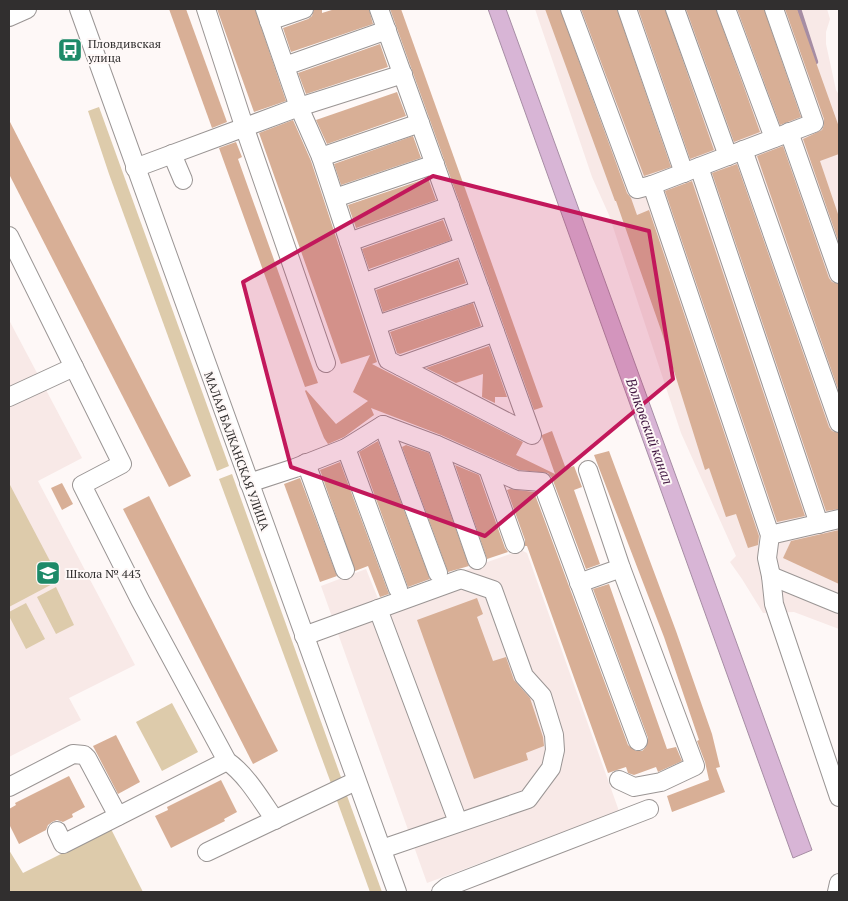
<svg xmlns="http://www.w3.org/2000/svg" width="848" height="901" font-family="'PT Serif',serif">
  <rect width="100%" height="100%" fill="#fef8f7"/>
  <g fill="#f8e9e7">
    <path d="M535,9h292l3,10 -4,13v12l10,46 3,5v534l-45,-17 -31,1 -21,-34 -12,-17 6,-6 -55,-123 -72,-218 -17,-38z"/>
    <path d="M9,320l73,138 -44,23 97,184 -66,33 12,22 -72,37z"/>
    <path d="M521,550l6,3 92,258 -192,72 -106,-297 45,-17 13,32z"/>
  </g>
  <g fill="#ddcbab">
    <path d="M99,107l130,359 -12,5 -108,-297 -21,-63z"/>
    <path d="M232,474l110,306 -10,6 -113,-307z"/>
    <path d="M9,483l51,97 -51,27z"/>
    <path d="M56,587l18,38 -18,9 -19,-37z"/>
    <path d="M26,603l19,36 -19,10 -17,-33v-4z"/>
    <path d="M172,703l26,49 -36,19 -26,-49z"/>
    <path d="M346,793l36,99h-12l-34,-94z"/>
    <path d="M111,829l32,63h-134v-42l14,23z"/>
  </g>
  <path fill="#d8b5d6" stroke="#a68da4" d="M488,9h18l306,841 -19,8z"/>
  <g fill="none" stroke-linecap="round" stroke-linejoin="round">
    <path stroke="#a68da4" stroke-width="4.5" d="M799,9l17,53"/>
  </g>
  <g fill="#d8af96">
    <path d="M169,9h17l41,113 -15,6z"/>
    <path d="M217,9h38l31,92 -32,11z"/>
    <path d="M314,9h8v4l13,-4h34l4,15 -82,28 -8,-24 25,-9 4,-3z"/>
    <path d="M390,9h11l142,398 -9,3z"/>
    <path d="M545,9h15l67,184 4,5 6,17 12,-5 110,326 -1,9 -10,3 -12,-34 -10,3 -17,-49 -4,2 -43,-137 -46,-132h-1z"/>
    <path d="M581,9h36l54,158 -27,9z"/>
    <path d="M638,9h27l49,141 -24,9z"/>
    <path d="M686,9h30l44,123 -26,10z"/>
    <path d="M737,9h27l37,108 -21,8z"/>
    <path d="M785,9h12l42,118v27l-19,7 19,56v26l-36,-104 19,-9 2,-5v-6z"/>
    <path d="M380,44l8,23 -82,27 -8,-21z"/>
    <path d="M397,92l9,24 -79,28 -11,-24z"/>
    <path d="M9,120l182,356 -22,11 -160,-313z"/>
    <path d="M293,120l18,41 66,201 -5,2 151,78 -7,13 39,19 -13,-37v-2l10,-4 14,38 8,-3 8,21 -8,3 26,74 -14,5 -34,-91 -4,-5 -29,-3 -78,-35 -70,-27 3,7 -30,22 -16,7 -4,-6 -19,-47 1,-1 30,34 32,-23 -15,-9 17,-37 -29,9 -82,-231z"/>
    <path d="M413,136l8,22 -80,27 -7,-21z"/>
    <path d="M236,142l6,15 -4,2 80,224 -13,4 -86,-239z"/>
    <path d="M783,146l46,132 3,4 7,2v108l-82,-236z"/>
    <path d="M737,164l92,263 3,4 7,2v76l-13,2 -114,-338z"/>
    <path d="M428,178l8,22 -80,28 -8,-23z"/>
    <path d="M692,181l113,335 -28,6 -112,-331z"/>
    <path d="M443,220l8,20 -82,29 -7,-20z"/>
    <path d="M458,260l8,23 -83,29 -7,-22z"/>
    <path d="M473,303l8,23 -81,28 -3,-1 -7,-21z"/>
    <path d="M489,346l18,51h-12v6l-13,-6 1,-23 -27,9 -30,-15z"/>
    <path d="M378,441l52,138 -22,8 -49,-135z"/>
    <path d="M406,445l23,8 40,113 -21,6 -46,-125z"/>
    <path d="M609,451l67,180 36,103 8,33 -4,1 9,24 -53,20 -5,-16 42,-16 -4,-18 -8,-21 2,-1 -35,-103 -70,-182z"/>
    <path d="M340,462l49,132 -9,3 -12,-31 -13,5 -35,-101z"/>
    <path d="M455,465l24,10 26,73 3,4 -21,7z"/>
    <path d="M300,478l37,98 -17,6 -36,-98z"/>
    <path d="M62,483l11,21 -11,6 -11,-22z"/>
    <path d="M510,489l24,3 94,253 8,6h6l4,-4 2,-9 -55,-149 16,-5 58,165 9,-2 6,14 -24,11 -2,-5 -22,8 -6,-2 -2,-6 -18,6 -81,-227h-2v-6l-18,-50z"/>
    <path d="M149,496l129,255 -25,13 -130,-255z"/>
    <path d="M839,530v54l-56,-26 8,-17z"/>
    <path d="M477,598l6,16 -6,3 16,44 13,-4 8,23 16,18 13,39 1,9 -18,7 2,7 -54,19 -57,-159z"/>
    <path d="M116,735l24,47 -22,12 -25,-48z"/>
    <path d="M69,776l16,31 -13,7 1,3 -10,5 -6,-2 -5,2 -4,3 -2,5 -27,14 -10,-20v-15l7,-4 -1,-2z"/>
    <path d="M221,780l16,32 -13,7 1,2 -54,27 -16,-32 13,-6 -1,-3z"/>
  </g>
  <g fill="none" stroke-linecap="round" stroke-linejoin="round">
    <defs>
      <g id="minor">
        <path d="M79,9l318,883"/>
        <path d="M206,9l38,117 82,237"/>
        <path d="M265,9l34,98 22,50 67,203 144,75 -153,-426"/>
        <path d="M570,9l67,180 15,-4 118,350 -3,23 4,18 3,28 65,193"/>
        <path d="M627,9l57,164"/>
        <path d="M675,9l53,147"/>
        <path d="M726,9l48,129"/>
        <path d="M9,17l18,-8"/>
        <path d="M269,21l35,-12"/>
        <path d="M285,66l102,-36"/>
        <path d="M789,132l50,142"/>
        <path d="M743,150l96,273"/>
        <path d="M172,154l11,26"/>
        <path d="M321,157l99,-34"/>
        <path d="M699,167l120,357"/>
        <path d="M135,168l164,-61 104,-33"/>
        <path d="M652,185l162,-62 -40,-114"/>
        <path d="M335,198l100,-34"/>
        <path d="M9,236l113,228 -40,21 58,115 87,161c20,14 34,39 48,59"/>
        <path d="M349,242l101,-36"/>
        <path d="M363,283l101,-37"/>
        <path d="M377,325l103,-35"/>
        <path d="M400,366l95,-34"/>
        <path d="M9,397l65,-30"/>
        <path d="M383,425l55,148"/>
        <path d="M437,445l40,115"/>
        <path d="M346,448l52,141"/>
        <path d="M306,463l39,107"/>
        <path d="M488,468l27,76"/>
        <path d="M588,470l33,98 74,198 -34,16 -27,5 -15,-7"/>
        <path d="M249,483l46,-15 51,-20 37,-23 54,20 79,35 26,2 96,259"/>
        <path d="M770,535l69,-16"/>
        <path d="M771,576l68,28"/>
        <path d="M579,583l42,-15"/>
        <path d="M378,609l80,213"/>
        <path d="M304,636l157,-57 32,11 31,86 18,20 12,39 1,15 -4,18 -23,31 -146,50"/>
        <path d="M9,787l64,-33 11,1 3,3 31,58"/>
        <path d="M57,831l6,13 164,-83"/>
        <path d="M207,852l149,-71"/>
        <path d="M441,892l6,-5 202,-78"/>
        <path d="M837,892l2,-9"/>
      </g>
    </defs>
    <use href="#minor" stroke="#9a9594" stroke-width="20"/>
    <use href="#minor" stroke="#fff" stroke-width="18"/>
  </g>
  <path fill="#c2185b" fill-opacity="0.2" stroke="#c2185b" stroke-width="4" stroke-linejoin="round" d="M433,176l216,55 24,148 -188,157 -194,-69 -48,-185z"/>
  <defs>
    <symbol id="bus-square" viewBox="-11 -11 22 22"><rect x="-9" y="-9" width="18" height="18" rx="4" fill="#1d8a68" stroke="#fef8f7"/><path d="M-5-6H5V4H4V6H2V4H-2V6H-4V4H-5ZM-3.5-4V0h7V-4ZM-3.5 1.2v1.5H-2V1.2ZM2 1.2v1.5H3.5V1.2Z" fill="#fff"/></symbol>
    <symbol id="school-square" viewBox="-11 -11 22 22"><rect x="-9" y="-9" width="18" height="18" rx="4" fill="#1d8a68" stroke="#fef8f7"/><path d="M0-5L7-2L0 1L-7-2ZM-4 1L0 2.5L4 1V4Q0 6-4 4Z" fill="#fff"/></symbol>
  </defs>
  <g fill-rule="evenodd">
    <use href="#bus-square" x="56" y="36" width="28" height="28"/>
    <use href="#school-square" x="34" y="559" width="28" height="28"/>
  </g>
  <g text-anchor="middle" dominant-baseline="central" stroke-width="4" stroke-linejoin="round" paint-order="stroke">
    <g font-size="12" fill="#312f2f" stroke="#fef8f7" text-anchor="start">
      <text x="88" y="43">Пловдивская<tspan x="88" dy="14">улица</tspan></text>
      <text x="66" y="573">Школа № 443</text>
    </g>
    <g font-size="12" fill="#312f2f" stroke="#fef8f7">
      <text transform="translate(237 451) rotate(70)">МАЛАЯ БАЛКАНСКАЯ УЛИЦА</text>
    </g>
    <g font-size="14" font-style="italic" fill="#431943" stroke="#fef8f7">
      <text transform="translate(650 431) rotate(70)">Волковский канал</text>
    </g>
  </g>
  <rect width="848" height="901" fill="none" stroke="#312f2f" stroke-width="20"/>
</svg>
